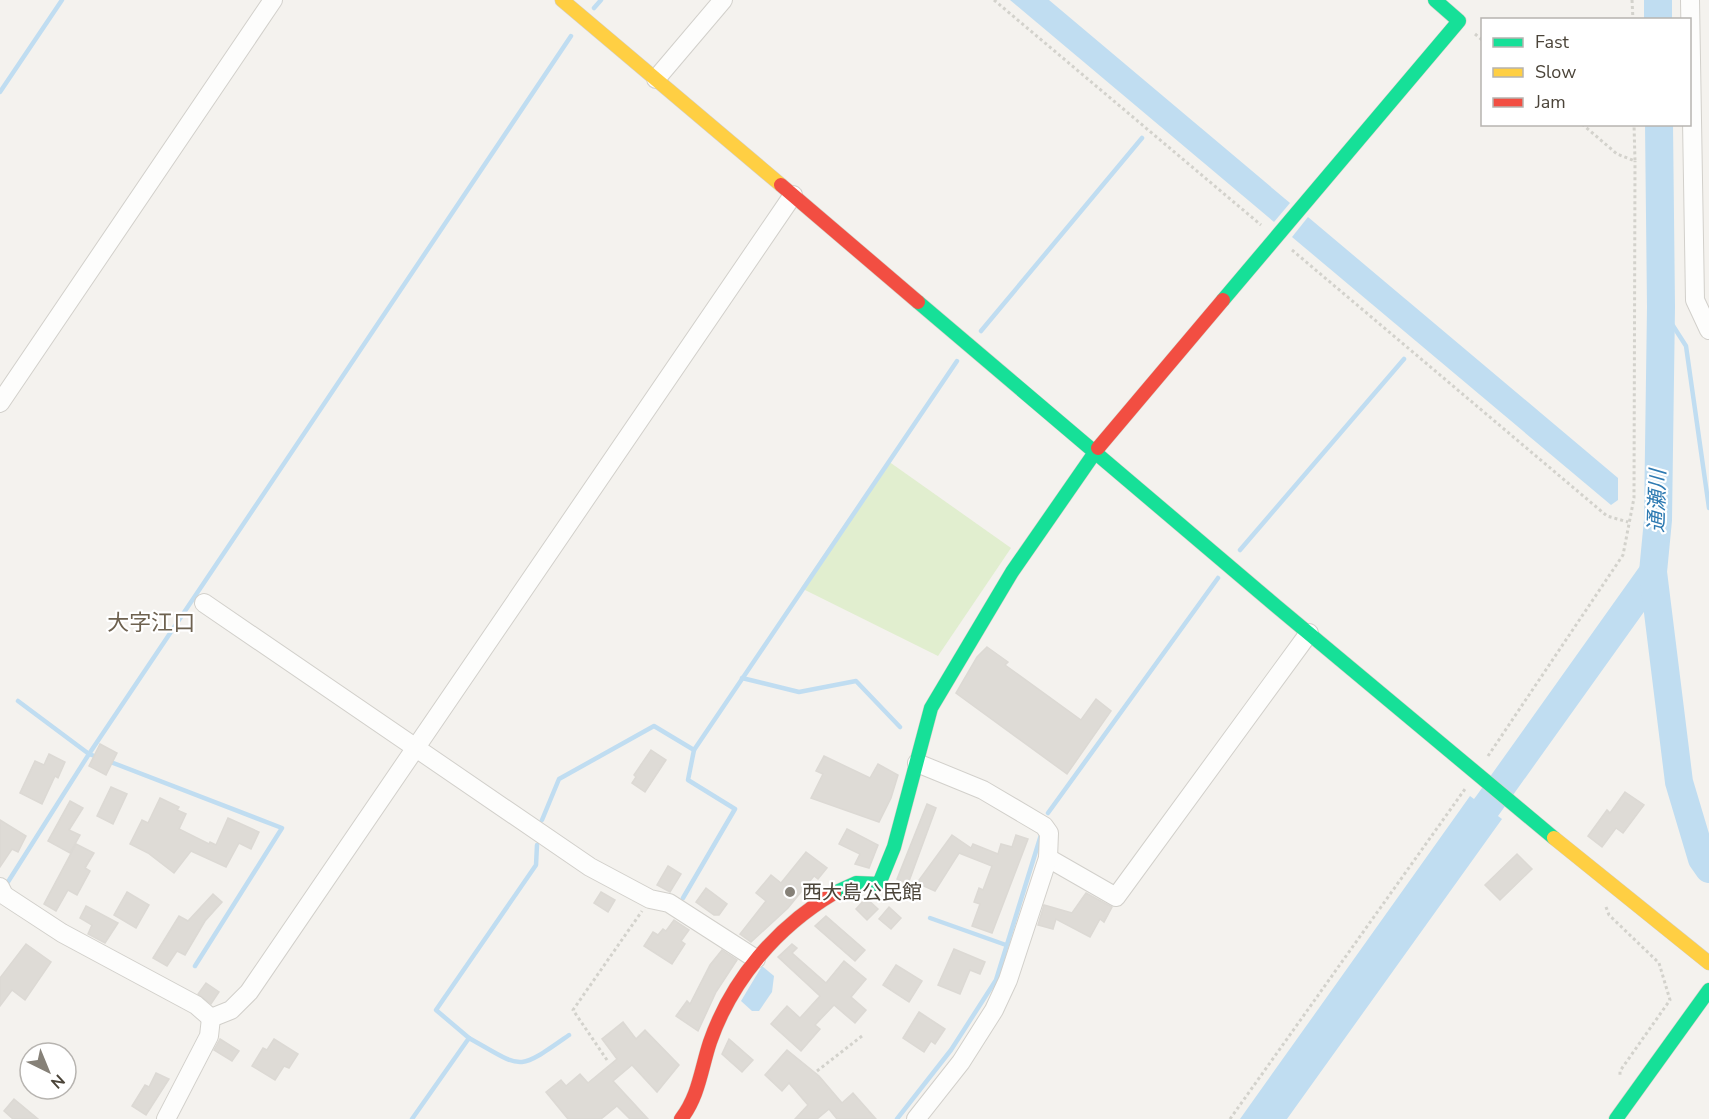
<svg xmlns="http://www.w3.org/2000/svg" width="1709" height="1119" font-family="'Nunito Sans','Noto Sans JP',sans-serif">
  <rect width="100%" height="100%" fill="#f4f2ee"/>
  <path fill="#e1eecf" d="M888,461l123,87 -73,108 -137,-68z"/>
  <g fill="#c0ddf1">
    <path d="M1010,0h39l241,203 -16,19z"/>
    <path d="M1308,217l310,261v22l-7,5 -319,-268z"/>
    <path d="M1645,559l1,50 -148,207 4,3 -215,300h-47l230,-323 4,3 3,-4z"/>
    <path d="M762,966l12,10 -2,16 -13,19h-7l-11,-10z"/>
  </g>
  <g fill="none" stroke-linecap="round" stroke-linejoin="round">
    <g stroke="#c0ddf1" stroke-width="4.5">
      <path d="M594,8l7,-8"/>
      <path d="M0,92l62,-92"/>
      <path d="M1661,307l25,39 23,162"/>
      <path d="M981,331l161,-193"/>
      <path d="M1240,550l164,-191"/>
      <path d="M1643,586l10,-14"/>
      <path d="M742,678l57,14 57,-11 44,46"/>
      <path d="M100,758l-11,-4 482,-718"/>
      <path d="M108,761l174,67 -87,138"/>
      <path d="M1048,813l170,-235"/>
      <path d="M542,820l17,-41 95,-53 40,24 263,-389"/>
      <path d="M6,885l83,-131 -71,-53"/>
      <path d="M683,898l52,-89 -47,-29 6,-30"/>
      <path d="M930,918l76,27"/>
      <path d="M469,1038l-33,-28 100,-145 1,-20"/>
      <path d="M412,1119l57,-81c55,31 47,34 100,-3"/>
      <path d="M897,1119l54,-69 45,-70 45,-145"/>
    </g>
    <g stroke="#c0ddf1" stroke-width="28">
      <path d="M1658,0v20"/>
      <path d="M1659,124l2,183 -3,213 -5,52 26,210 23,77 7,10"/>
    </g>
  </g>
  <g fill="#dedbd6" stroke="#dcd9d4" stroke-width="1.5">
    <path d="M987,647l21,15 -3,3 76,55 15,-21 15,12 -44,63 -111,-81 21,-36z"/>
    <path d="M100,744l17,9 -11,22 -17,-9z"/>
    <path d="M651,750l15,10 -21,32 -13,-9 4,-6 -2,-2z"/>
    <path d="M49,754l16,8 -7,16 -3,-2 -13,28 -22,-11 15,-32 9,4z"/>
    <path d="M824,756l46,22 8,-14 20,11 -7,23 -12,24 -68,-24 12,-24 -7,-3z"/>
    <path d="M111,787l16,7 -14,30 -16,-8z"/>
    <path d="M1625,792l19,13 -21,28 -7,-5 -14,19 -14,-11 19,-26 3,3z"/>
    <path d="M160,798l19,9 -2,3 9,4 -7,15 30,15 1,-2 6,3 12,-27 31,14 -8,17 -12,-6 -13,24 -35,-16 -17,22 -26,-20 -18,-9 12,-24 6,3z"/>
    <path d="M70,801l13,7 -14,22 11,5 -10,18 -22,-12z"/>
    <path d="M927,804l9,4 -28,76 -11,-5z"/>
    <path d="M0,820l26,16 -8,16 -6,-3 -12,18z"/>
    <path d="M847,829l31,16 -9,23 -14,-4 5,-10 -21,-10z"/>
    <path d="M952,835l19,13 2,-4 25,10 3,-10 11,3 4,-12 12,4 -36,94 -20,-7 8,-22 -6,-2 5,-14 4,2 9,-24 -33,-13 -24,38 -18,-8z"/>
    <path d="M76,844l18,9 -9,15 5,3 -13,24 -9,-5 -12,21 -12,-7z"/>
    <path d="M806,852l21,16 -9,11 -4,-3 -26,32 -37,34 -11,-8 26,-33 -10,-8 15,-18 10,8z"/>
    <path d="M1517,854l15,15 -32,31 -15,-15z"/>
    <path d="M668,866l13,8 -11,18 -13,-7z"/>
    <path d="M706,888l21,16 -8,11h-5l-18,-13z"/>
    <path d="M127,892l22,13 -13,23 -22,-13z"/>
    <path d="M601,892l14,8 -7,12 -14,-9z"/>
    <path d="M1086,893l26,14 -8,15 -4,-3 -10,18 -34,-18 -3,10 -15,-4 6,-20 28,8z"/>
    <path d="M213,894l9,8 -17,19 -20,34 -8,-4 -10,15 -14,-8 26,-42 9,5z"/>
    <path d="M866,898l12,11 -11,11 -11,-11z"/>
    <path d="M86,906l32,17 -13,20 -17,-9 4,-9 -12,-7z"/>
    <path d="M889,907l12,11 -10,11 -12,-10z"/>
    <path d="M826,916l39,34 -10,11 -40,-35z"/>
    <path d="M674,920l15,10 -8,11 4,3 -13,20 -28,-18 9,-14 5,3 5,-6 3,2z"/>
    <path d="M26,944l25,18 -26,38 -13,-10 -12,16v-28z"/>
    <path d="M792,944l5,4 -5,5 34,30 18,-22 22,18 -15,18 15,13 -11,13 -21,-18 -19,20 5,4 -19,22 -30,-27 16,-18 13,12 20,-22 -42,-39z"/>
    <path d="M954,949l31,13 -5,12 -10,-4 -10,24 -22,-9z"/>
    <path d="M722,950l15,10 -21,32 -18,39 -22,-15 11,-15 3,3 20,-39z"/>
    <path d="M896,965l26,16 -13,21 -26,-17z"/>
    <path d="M206,983l13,9 -8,12 -13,-10z"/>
    <path d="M919,1012l26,17 -10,15 -4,-3 -7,11 -21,-14z"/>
    <path d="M623,1022l13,17 9,-9 34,35 -22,27 -25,-27 -19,16 35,38h-18l-13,-13 -16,13h-33l-22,-27 15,-12 5,6 14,-12 8,9 29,-24 -15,-20z"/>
    <path d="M220,1039l19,12 -7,10 -18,-11z"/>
    <path d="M274,1039l24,15 -9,14 -5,-2 -9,14 -23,-14 11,-18 4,2z"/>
    <path d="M729,1039l24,21 -11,12 -20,-18z"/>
    <path d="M787,1050l32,26 23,27 11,-10 23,26h-39l-8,-10 -12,10h-22l13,-14 -19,-22 -7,8 -17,-16z"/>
    <path d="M156,1073l13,6 -23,36 -14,-9 13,-21 4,2z"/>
    <path d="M14,1099l24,20h-25l-9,-8z"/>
  </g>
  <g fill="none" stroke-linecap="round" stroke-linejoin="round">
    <defs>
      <g id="street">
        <path d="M1690,0l5,300 14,30"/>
        <path d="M656,79l67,-79"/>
        <path d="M0,403l273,-403"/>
        <path d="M204,603l386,264 60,32 19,4 87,56"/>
        <path d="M1048,858l68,39 193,-264"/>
        <path d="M0,887l4,8 58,38 134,72 15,13"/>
        <path d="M211,1018l20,-8 18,-18 544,-797"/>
        <path d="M166,1119l43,-83 2,-18"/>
        <path d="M916,1119l45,-57 33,-52 14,-30 40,-122 1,-25 -5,-7 -61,-36 -66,-27"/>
      </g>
      <g id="fast">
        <path d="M1223,300l236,-279 -24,-21"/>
        <path d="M918,302l358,304 278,232"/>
        <path d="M834,893l22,-10 23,1 15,-37 37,-139 81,-136 86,-124"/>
        <path d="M1616,1119l93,-129"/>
      </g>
      <g id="slow">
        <path d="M562,0l219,185"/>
        <path d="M1554,838l155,125"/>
      </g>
      <g id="jam">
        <path d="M781,185l137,117"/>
        <path d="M1098,448l125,-148"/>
        <path d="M681,1119c18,-23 20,-50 29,-77 22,-63 67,-115 124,-149"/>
      </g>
    </defs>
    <use href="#street" stroke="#d2d0cb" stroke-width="20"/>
    <use href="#fast" stroke="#d3cfc5" stroke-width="15"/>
    <use href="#slow" stroke="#d3cfc5" stroke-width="15"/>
    <use href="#jam" stroke="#d3cfc5" stroke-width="15"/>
    <g stroke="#d3d2cc" stroke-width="3" stroke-dasharray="3 3" stroke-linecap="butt">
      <path d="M994,0l267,225"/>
      <path d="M1632,0l1,20"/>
      <path d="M1475,34l7,6"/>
      <path d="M1582,124l35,30 18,7 -1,-37"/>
      <path d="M1292,250l315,266 21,6"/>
      <path d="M1488,756l135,-201 11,-57 1,-337"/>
      <path d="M1606,907l3,8 50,48 11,37 -50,71v6"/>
      <path d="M607,1060l-34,-50 69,-99"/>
      <path d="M817,1071l45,-35"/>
      <path d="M1230,1119l235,-330"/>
    </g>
    <use href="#street" stroke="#fdfdfc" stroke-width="18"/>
    <use href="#fast" stroke="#16e098" stroke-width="14"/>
    <use href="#slow" stroke="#ffcf43" stroke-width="14"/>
    <use href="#jam" stroke="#f24e42" stroke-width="14"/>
  </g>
  <circle fill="#868178" stroke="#fff" stroke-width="2" cx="790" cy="892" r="6"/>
  <g text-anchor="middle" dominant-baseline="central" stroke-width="4.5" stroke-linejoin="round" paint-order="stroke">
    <g font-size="20" fill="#4b4439" stroke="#fff" text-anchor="start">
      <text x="802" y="892">西大島公民館</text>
    </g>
    <g font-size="21" font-style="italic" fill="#2e7ab2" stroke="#fff">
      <text transform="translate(1657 501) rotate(-88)">通瀬川</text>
    </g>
    <g font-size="22" fill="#6e6250" stroke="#fff">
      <text x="151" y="623">大字江口</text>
    </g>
  </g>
  <rect x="1481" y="18" width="210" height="108" fill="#ffffff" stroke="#b7b4b0" stroke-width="1.5"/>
  <rect x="1493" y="38" width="30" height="9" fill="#16e098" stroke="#b7b4b0" stroke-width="1.5"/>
  <text x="1535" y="48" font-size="18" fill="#4b4439">Fast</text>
  <rect x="1493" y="68" width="30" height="9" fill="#ffcf43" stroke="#b7b4b0" stroke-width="1.5"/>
  <text x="1535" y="78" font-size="18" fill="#4b4439">Slow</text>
  <rect x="1493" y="98" width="30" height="9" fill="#f24e42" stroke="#b7b4b0" stroke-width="1.5"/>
  <text x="1535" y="108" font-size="18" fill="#4b4439">Jam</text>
  <g transform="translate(48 1071) rotate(137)"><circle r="28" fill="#ffffff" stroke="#b7b4b0" stroke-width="1.5"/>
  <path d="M0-4.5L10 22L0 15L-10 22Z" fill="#868178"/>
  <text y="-9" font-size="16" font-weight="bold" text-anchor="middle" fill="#4b4439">N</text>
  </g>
</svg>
